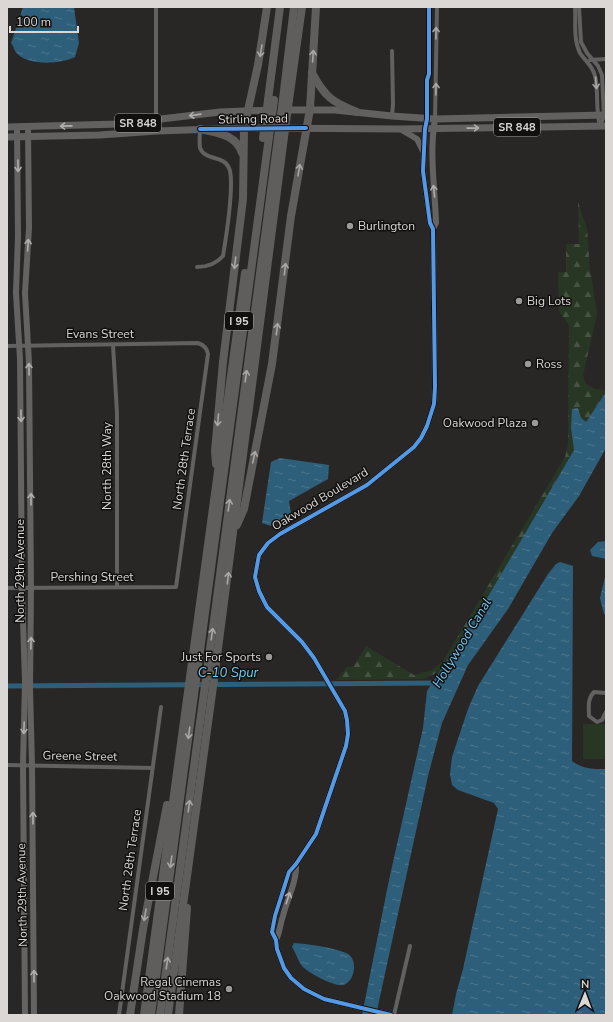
<svg xmlns="http://www.w3.org/2000/svg" width="613" height="1022" font-family="'Nunito Sans',sans-serif">
  <defs>
    <pattern id="forest-firs" width="22" height="20" patternUnits="userSpaceOnUse"><rect width="22" height="20" fill="#283723"/><path d="M5 1l3.5 6h-7zM16 11l3.5 6h-7z" fill="#475342"/></pattern>
    <pattern id="water-ripples" width="26" height="14" patternUnits="userSpaceOnUse"><rect width="26" height="14" fill="#2e5f7a"/><path d="M2 4q2-2 4 0t4 0M15 11q2-2 4 0t4 0" fill="none" stroke="#4c758c"/></pattern>
  </defs>
  <rect width="100%" height="100%" fill="#292725"/>
  <path fill="url(#forest-firs)" d="M578,202l9,27 3,40 7,45 -14,61 2,8 10,6 11,1v2l-20,30 -5,-4 -3,-10 -7,20 3,22 -88,150 -34,54 -14,18 -14,7 -88,1 11,-13 7,-1 12,-20 48,29 18,-5 11,-9 122,-204 3,-13 1,-119 -10,-14 -1,-39h8v-28h13z"/>
  <rect fill="#283723" x="583" y="724" width="23" height="35"/>
  <g fill="url(#water-ripples)">
    <path d="M23,7h51l5,36 -4,14c-14,7 -49,10 -60,-6 -1,-2 -2,-6 -4,-8z"/>
    <path d="M606,392v56l-27,48 -27,37 -44,76 -40,56 -26,58 -14,53 -52,239h-14l27,-135 34,-152 4,-37 59,-91 88,-150 -3,-22 1,-19 6,-1 3,10 5,4z"/>
    <path d="M280,458l49,7 -1,14 -39,22 2,13 -20,12 -9,-3 9,-61z"/>
    <path d="M606,541v18l-14,-3 -2,-6 8,-8z"/>
    <path d="M560,562l13,4 -1,195c10,8 21,8 34,8v246h-154l4,-21 7,-25 35,-160 -4,-6 -36,-13 -6,-5 -2,-11 2,-17 16,-48 10,-23 70,-112 8,-10z"/>
    <path d="M606,573v42l-2,-1 -4,-16z"/>
    <path d="M294,943c15,1 28,3 43,7 3,1 8,2 11,4 10,6 7,28 -5,31 -8,2 -32,-11 -39,-17 -5,-4 -8,-15 -12,-21z"/>
  </g>
  <g fill="none" stroke-linecap="round" stroke-linejoin="round">
    <path stroke="#2e5f7a" stroke-width="5" d="M7,686l431,-3"/>
    <g stroke="#626160" stroke-width="4">
      <path d="M156,7v113"/>
      <path d="M575,7c1,15 -2,32 5,46 5,8 13,13 15,23 4,16 0,33 5,49"/>
      <path d="M579,7l2,35 6,11 11,13 4,9 2,41 -4,10"/>
      <path d="M590,60l16,-1"/>
      <path d="M392,116l1,-12 -1,-53"/>
      <path d="M427,119v-39l2,-6v-67"/>
      <path d="M435,119l2,-112"/>
      <path d="M197,267c10,0 19,-3 26,-11 4,-24 8,-48 8,-73 0,-5 0,-11 -2,-15 -5,-13 -24,-7 -29,-20 -1,-6 0,-13 0,-19"/>
      <path d="M113,345l4,68v174"/>
      <path d="M7,346l191,-3c6,2 9,5 10,11l-32,233 -169,1"/>
      <path d="M606,693l-12,-1c-7,7 -5,16 -5,24l8,6 5,-2 4,-8"/>
      <path d="M7,765l145,3"/>
      <path d="M119,1015l42,-308"/>
      <path d="M394,1015l16,-69"/>
    </g>
    <g stroke="#646362" stroke-width="6">
      <path d="M17,127l1,109 -2,57 4,66 2,229 3,94 -2,83 2,250"/>
      <path d="M28,127l1,101 -4,65 4,70 2,225 -1,100 2,77 2,250"/>
      <path d="M400,129l17,10 6,12"/>
      <path d="M433,229l3,-6c-1,-35 -7,-70 -1,-104"/>
      <path d="M276,940c4,-8 4,-16 7,-24 4,-17 14,-34 13,-52"/>
      <path d="M391,1015l-67,-16 -20,-10 -13,-11 -7,-10 -7,-19 -1,-9 -4,-8 3,-16 14,-44 7,-8 20,-30 30,-88 2,-12 -1,-14 -2,-9 -31,-53 -12,-16 -35,-35 -8,-16 -4,-14 4,-22 9,-12 12,-9 87,-49 47,-38 7,-9 6,-12 7,-22 1,-17 -2,-158 -3,-6 -7,-52 2,-42 2,-10"/>
    </g>
    <g stroke="#636160" stroke-width="7">
      <path d="M283,110h52l57,6 43,3 171,-4"/>
      <path d="M7,127l112,-3 101,-12 52,-2"/>
      <path d="M7,137l93,-2 57,-4 87,-3 156,1 206,-3"/>
    </g>
    <g stroke="#605e5c" stroke-width="8">
      <path d="M312,73c13,24 20,29 45,39"/>
      <path d="M283,99l11,-92"/>
      <path d="M268,100l12,-93"/>
      <path d="M289,100l13,-93"/>
      <path d="M200,129c17,4 36,5 42,24"/>
      <path d="M216,464l-1,-13 8,-89 20,-163 1,-71 14,-63 9,-58"/>
      <path d="M237,525l7,-16 28,-145 19,-148 19,-107 6,-102"/>
      <path d="M130,1015l13,-86 24,-124"/>
      <path d="M144,1015l101,-742"/>
      <path d="M151,1015l118,-878"/>
      <path d="M160,1015l54,-395 64,-482"/>
      <path d="M168,1015l47,-343 69,-535"/>
      <path d="M179,1015l8,-107"/>
    </g>
    <g stroke="#605e5c" stroke-width="8">
      <path d="M269,137l5,-37"/>
      <path d="M284,137l5,-37"/>
      <path d="M263,138l5,-38"/>
      <path d="M278,138l5,-39"/>
    </g>
    <defs>
      <g id="cycleway">
        <path d="M200,129l106,-1"/>
        <path d="M391,1015l-67,-16 -20,-10 -13,-11 -7,-10 -7,-19 -1,-9 -4,-8 3,-16 14,-44 7,-8 20,-30 30,-88 2,-12 -1,-14 -2,-9 -31,-53 -12,-16 -35,-35 -8,-16 -4,-14 4,-22 9,-12 12,-9 87,-49 47,-38 7,-9 6,-12 7,-22 1,-17 -2,-158 -3,-6 -7,-52 2,-42 2,-10v-39l2,-6v-67"/>
      </g>
    </defs>
    <use href="#cycleway" stroke="#12100f" stroke-width="6"/>
    <use href="#cycleway" stroke="#5399e6" stroke-width="4"/>
  </g>
  <defs><path id="oneway-shaft" d="M-6 0H5M1.5-3L5.5 0L1.5 3" fill="none" stroke-width="1.6" stroke-linecap="round" stroke-linejoin="round"/></defs>
  <g stroke="#aaa8a6">
    <use href="#oneway-shaft" transform="translate(436 33) rotate(-89)"/>
    <use href="#oneway-shaft" transform="translate(596 83) rotate(86)"/>
    <use href="#oneway-shaft" transform="translate(436 89) rotate(-89)"/>
  </g>
  <g stroke="#a9a7a4">
    <use href="#oneway-shaft" transform="translate(261 51) rotate(99)"/>
    <use href="#oneway-shaft" transform="translate(313 56) rotate(-86)"/>
    <use href="#oneway-shaft" transform="translate(299 170) rotate(-80)"/>
    <use href="#oneway-shaft" transform="translate(235 263) rotate(97)"/>
    <use href="#oneway-shaft" transform="translate(285 269) rotate(-83)"/>
    <use href="#oneway-shaft" transform="translate(277 329) rotate(-83)"/>
    <use href="#oneway-shaft" transform="translate(246 376) rotate(-82)"/>
    <use href="#oneway-shaft" transform="translate(218 420) rotate(95)"/>
    <use href="#oneway-shaft" transform="translate(254 457) rotate(-78)"/>
    <use href="#oneway-shaft" transform="translate(229 505) rotate(-82)"/>
    <use href="#oneway-shaft" transform="translate(228 578) rotate(-83)"/>
    <use href="#oneway-shaft" transform="translate(212 634) rotate(-82)"/>
    <use href="#oneway-shaft" transform="translate(189 733) rotate(98)"/>
    <use href="#oneway-shaft" transform="translate(189 806) rotate(-82)"/>
    <use href="#oneway-shaft" transform="translate(171 862) rotate(98)"/>
    <use href="#oneway-shaft" transform="translate(145 915) rotate(100)"/>
    <use href="#oneway-shaft" transform="translate(167 963) rotate(-82)"/>
  </g>
  <g stroke="#b0aeab">
    <use href="#oneway-shaft" transform="translate(195 115) rotate(172)"/>
    <use href="#oneway-shaft" transform="translate(66 126) rotate(179)"/>
    <use href="#oneway-shaft" transform="translate(473 128) rotate(-1)"/>
  </g>
  <g stroke="#b1aeac">
    <use href="#oneway-shaft" transform="translate(18 166) rotate(89)"/>
    <use href="#oneway-shaft" transform="translate(434 191) rotate(-96)"/>
    <use href="#oneway-shaft" transform="translate(28 245) rotate(-86)"/>
    <use href="#oneway-shaft" transform="translate(29 369) rotate(-91)"/>
    <use href="#oneway-shaft" transform="translate(21 416) rotate(89)"/>
    <use href="#oneway-shaft" transform="translate(31 499) rotate(-90)"/>
    <use href="#oneway-shaft" transform="translate(31 643) rotate(-89)"/>
    <use href="#oneway-shaft" transform="translate(24 728) rotate(92)"/>
    <use href="#oneway-shaft" transform="translate(33 818) rotate(-90)"/>
    <use href="#oneway-shaft" transform="translate(288 898) rotate(-72)"/>
    <use href="#oneway-shaft" transform="translate(34 976) rotate(-90)"/>
  </g>
  <g fill="#9c9997" stroke="#12100f" stroke-width="1.5">
    <circle cx="350" cy="226" r="4"/>
    <circle cx="519" cy="301" r="4"/>
    <circle cx="528" cy="364" r="4"/>
    <circle cx="535" cy="423" r="4"/>
    <circle cx="269" cy="657" r="4"/>
    <circle cx="229" cy="989" r="4"/>
  </g>
  <g text-anchor="middle" dominant-baseline="central" stroke-width="3" stroke-linejoin="round" paint-order="stroke">
    <g fill="#12100f" stroke="#9e9b99" stroke-width="1">
      <rect x="115" y="114" width="46" height="18" rx="3"/>
      <rect x="494" y="118" width="46" height="18" rx="3"/>
      <rect x="225" y="312" width="28" height="18" rx="3"/>
      <rect x="146" y="882" width="28" height="18" rx="3"/>
    </g>
    <g font-size="11" font-weight="bold" fill="#dad7d4">
      <text x="138" y="123">SR 848</text>
      <text x="517" y="127">SR 848</text>
      <text x="239" y="321">I 95</text>
      <text x="160" y="891">I 95</text>
    </g>
    <g font-size="12" fill="#dad7d4" stroke="#12100f">
      <text transform="translate(253 119) rotate(-1)">Stirling Road</text>
      <text x="100" y="334">Evans Street</text>
      <text transform="translate(184 459) rotate(-82)">North 28th Terrace</text>
      <text transform="translate(107 466) rotate(-90)">North 28th Way</text>
      <text transform="translate(320 499) rotate(-31)">Oakwood Boulevard</text>
      <text transform="translate(20 571) rotate(-90)">North 29th Avenue</text>
      <text x="92" y="577">Pershing Street</text>
      <text transform="translate(80 756) rotate(1)">Greene Street</text>
      <text transform="translate(130 860) rotate(-82)">North 28th Terrace</text>
      <text transform="translate(22 895) rotate(-91)">North 29th Avenue</text>
    </g>
    <g font-size="12" fill="#dad7d4" stroke="#12100f" text-anchor="start">
      <text x="358" y="226">Burlington</text>
      <text x="527" y="301">Big Lots</text>
      <text x="536" y="364">Ross</text>
      <text x="527" y="423" text-anchor="end">Oakwood Plaza</text>
      <text x="261" y="657" text-anchor="end">Just For Sports</text>
      <text x="221" y="982" text-anchor="end">Regal Cinemas<tspan x="221" dy="14">Oakwood Stadium 18</tspan></text>
    </g>
    <g font-size="13" font-style="italic" fill="#77caf8" stroke="#12100f">
      <text transform="translate(462 643) rotate(-59)">Hollywood Canal</text>
      <text x="228" y="673">C-10 Spur</text>
    </g>
  </g>
  <rect width="613" height="1022" fill="none" stroke="#dad7d4" stroke-width="16"/>
  <g transform="translate(585 994) rotate(1)" stroke="#12100f" stroke-width="3" paint-order="stroke">
  <path d="M0-3L7 15L0 10L-7 15Z" fill="#dad7d4"/>
  <text y="-6" font-size="11" font-weight="bold" text-anchor="middle" fill="#dad7d4">N</text>
  </g>
  <path d="M10 26v6h68v-6" fill="none" stroke="#dad7d4" stroke-width="2"/>
  <text x="16" y="26" font-size="12" fill="#dad7d4" stroke="#12100f" stroke-width="3" paint-order="stroke">100 m</text>
</svg>
